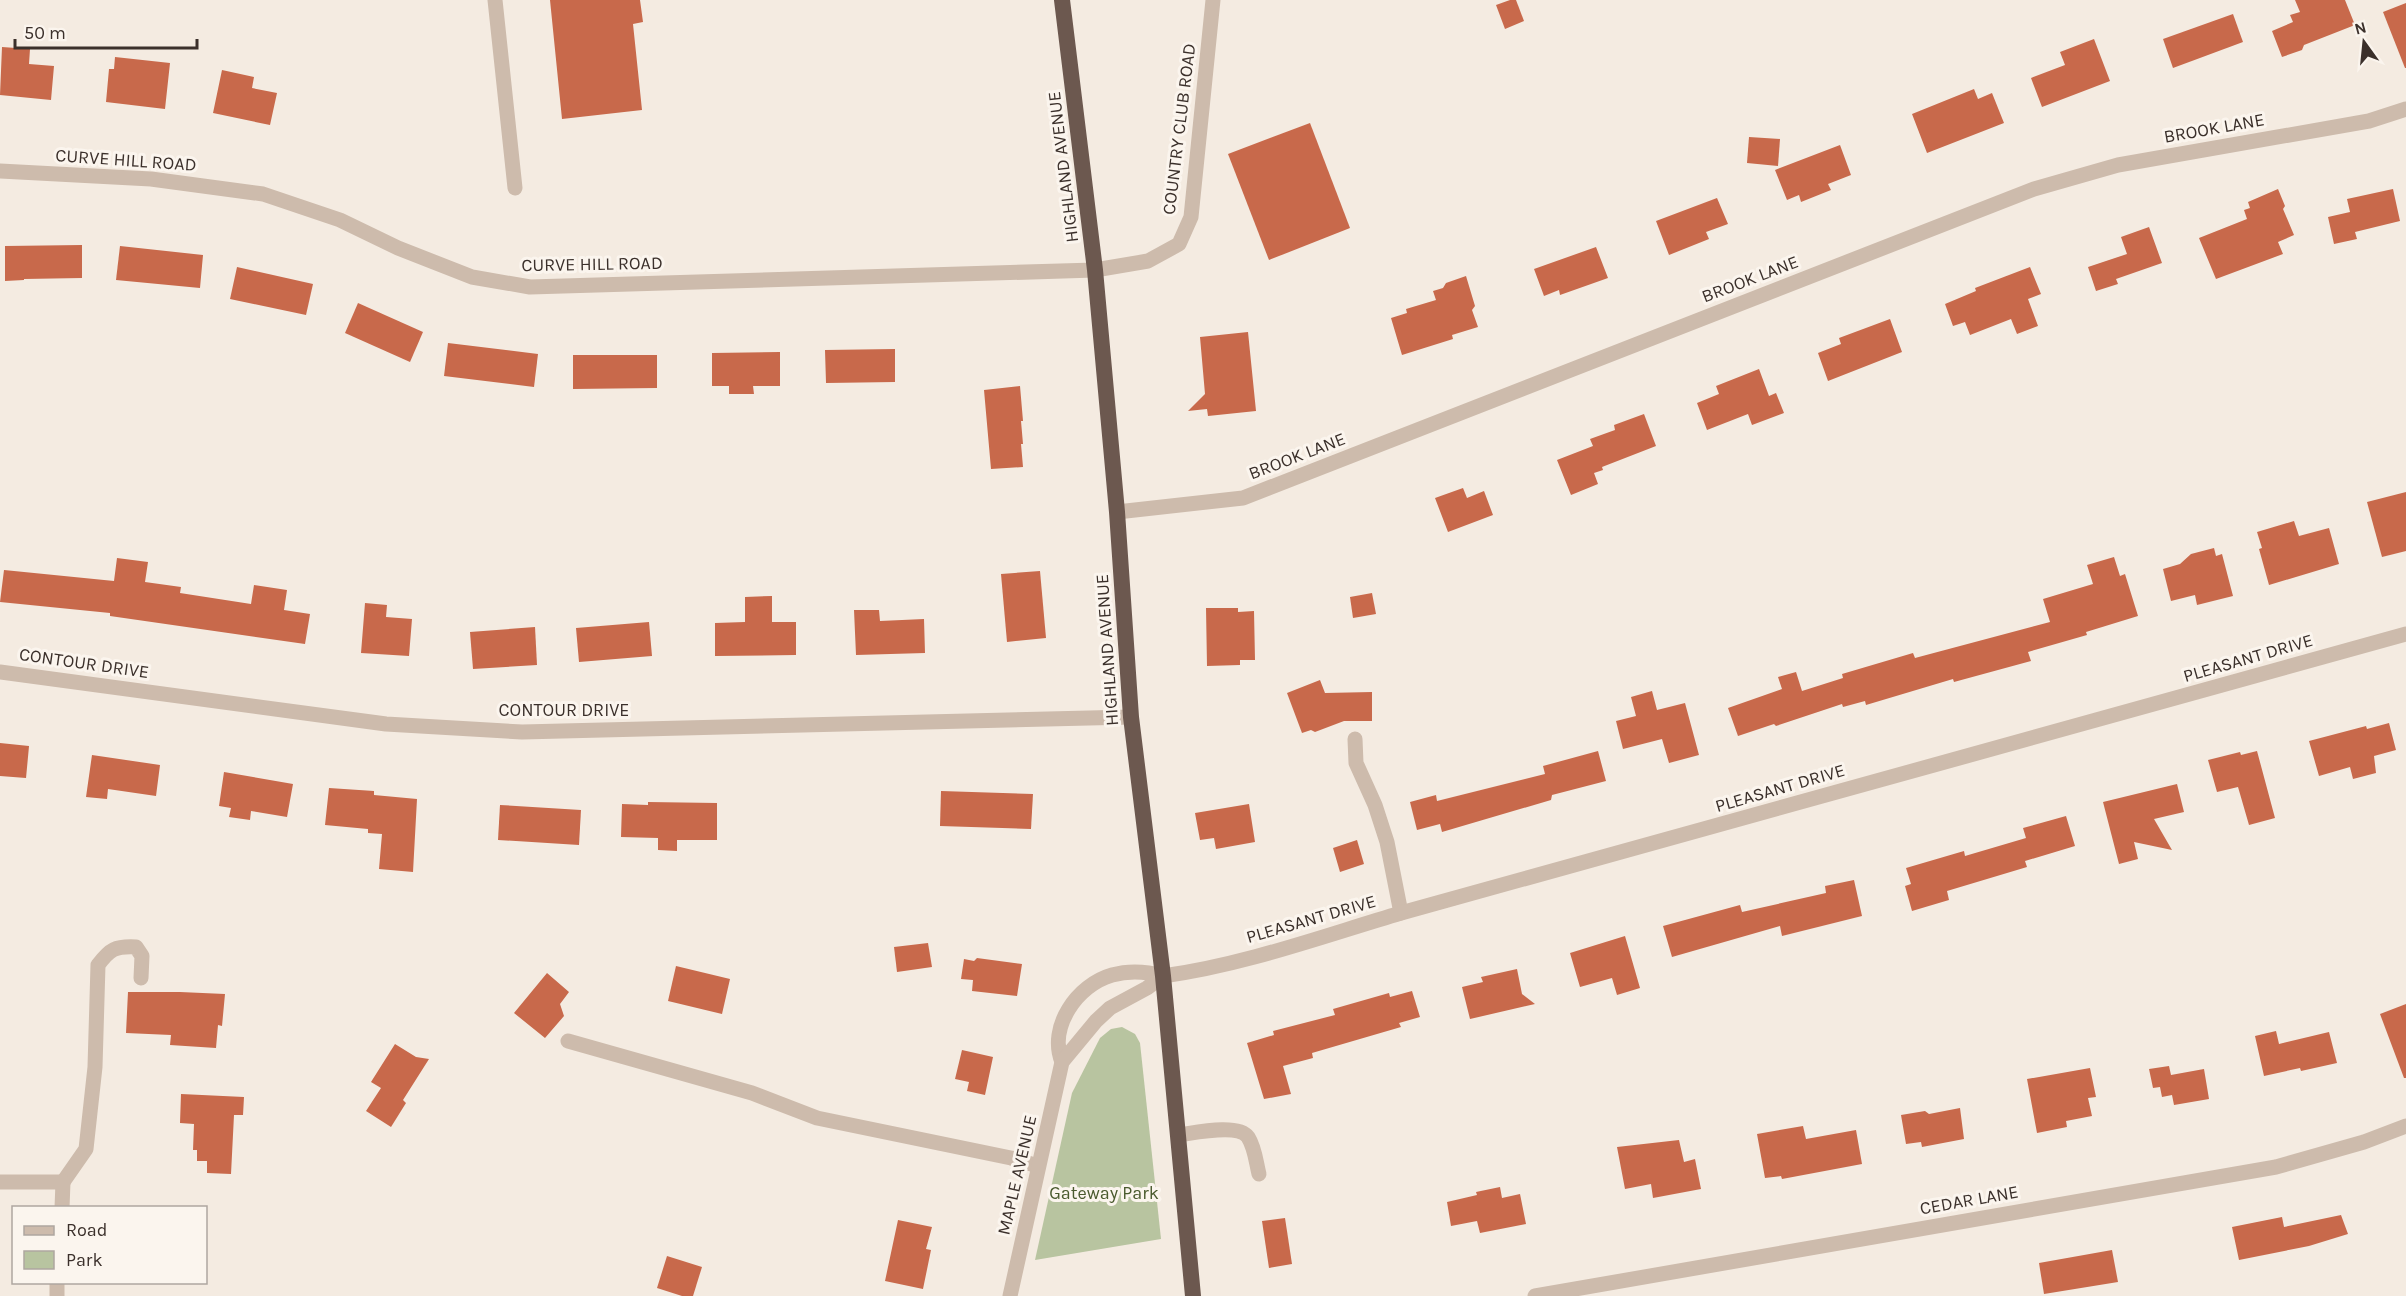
<svg xmlns="http://www.w3.org/2000/svg" width="2406" height="1296" font-family="Karla,sans-serif">
  <rect width="100%" height="100%" fill="#f4ebe1"/>
  <path fill="#b8c4a0" d="M1122,1027l13,7 5,9 21,196 -126,21 37,-167 28,-55 11,-9z"/>
  <g fill="#c8694b">
    <path d="M550,0h90l3,22 -10,2 9,86 -80,9z"/>
    <path d="M1510,0h6l8,21 -19,8 -9,-24z"/>
    <path d="M2295,0h50l10,25 -51,20 -2,5 -20,7 -10,-26 21,-9 -3,-7 10,-3z"/>
    <path d="M2406,3v65h-1l-22,-56z"/>
    <path d="M2233,14l10,28 -70,26 -10,-29z"/>
    <path d="M2094,39l16,42 -68,26 -11,-29 34,-13 -5,-13z"/>
    <path d="M2,47l28,2 -1,15 25,2 -3,34 -51,-5z"/>
    <path d="M115,57l55,6 -5,46 -59,-7 3,-33h5z"/>
    <path d="M222,70l32,7 -2,11 25,5 -7,32 -57,-12z"/>
    <path d="M1974,89l4,10 14,-6 12,30 -77,30 -15,-39z"/>
    <path d="M1310,123l40,105 -81,32 -41,-106z"/>
    <path d="M1749,137l31,2 -2,27 -31,-3z"/>
    <path d="M1840,145l11,30 -23,9 3,6 -30,12 -2,-7 -12,5 -12,-30z"/>
    <path d="M2278,189l7,17 -2,3 11,26 -16,7 5,12 -67,25 -17,-41 48,-19 -3,-9 6,-2 -2,-6z"/>
    <path d="M2393,189l7,32 -45,11 2,7 -23,5 -6,-27 22,-5 -3,-13z"/>
    <path d="M1717,198l11,26 -22,8 3,7 -40,16 -13,-34z"/>
    <path d="M2149,227l13,36 -46,16 2,5 -22,7 -8,-24 39,-13 -6,-17z"/>
    <path d="M82,245v33l-58,1v1l-19,1v-35z"/>
    <path d="M120,246l83,9 -3,33 -84,-8z"/>
    <path d="M1596,247l12,31 -48,17 -1,-5 -15,6 -10,-27z"/>
    <path d="M237,267l76,17 -7,31 -76,-16z"/>
    <path d="M2030,267l11,27 -13,5 10,27 -21,8 -6,-15 -41,16 -5,-13 -12,4 -8,-22 31,-13 -1,-3z"/>
    <path d="M1466,276l9,30 -3,4 6,17 -26,8 1,4 -51,16 -11,-37 16,-5 -1,-4 30,-9 -3,-9 10,-3 3,-5z"/>
    <path d="M358,303l65,29 -13,30 -65,-29z"/>
    <path d="M1890,319l12,33 -74,29 -10,-28 23,-9 -2,-6z"/>
    <path d="M1248,332l8,79 -48,5 -1,-7 -19,2 17,-17 -5,-57z"/>
    <path d="M448,343l90,11 -4,33 -90,-11z"/>
    <path d="M895,349v33l-69,1 -1,-33z"/>
    <path d="M780,352v34h-27l1,8h-25v-8h-17v-33z"/>
    <path d="M573,355h84v33l-84,1z"/>
    <path d="M1759,369l10,27 7,-3 8,20 -32,12 -4,-11 -41,16 -10,-27 22,-9 -3,-8z"/>
    <path d="M1020,386l3,35h-2l2,23h-2l2,23 -32,2 -7,-79z"/>
    <path d="M1644,414l12,32 -54,21 1,3 -9,3 4,11 -27,11 -14,-35 36,-14 -3,-7 25,-9 -1,-5z"/>
    <path d="M1463,488l4,10 17,-7 9,24 -45,17 -13,-34z"/>
    <path d="M2406,492v59l-24,6 -15,-55z"/>
    <path d="M2294,521l5,15 30,-8 10,36 -70,21 -10,-36 3,-1 -5,-16z"/>
    <path d="M2214,548l2,8 6,-2 11,42 -36,9 -2,-10 -24,6 -8,-32 17,-5 11,-10z"/>
    <path d="M2114,557l6,19 5,-2 13,42 -52,16 1,3 -59,17 3,9 -77,21 -1,-3 -87,26 -1,-4 -22,6 -1,-3 -66,22 -2,-2 -36,12 -10,-28 54,-19 -4,-12 18,-5 6,19 41,-13 -1,-4 71,-21 2,5 135,-36 -7,-23 50,-15 -6,-19z"/>
    <path d="M117,558l31,4 -3,20 36,5 -1,6 71,11 3,-19 33,5 -3,20 26,4 -5,30 -195,-28v-3l-110,-11 4,-32 110,11z"/>
    <path d="M1040,571l6,67 -39,4 -6,-68z"/>
    <path d="M1372,593l4,21 -23,4 -3,-21z"/>
    <path d="M772,596v26h24v33l-81,1v-33l30,-1v-25z"/>
    <path d="M365,603l22,2 -1,12 26,2 -3,37 -48,-3z"/>
    <path d="M1206,608h32v4l16,-1 1,49h-15v5l-33,1z"/>
    <path d="M854,610h25l1,11 44,-2 1,34 -69,2z"/>
    <path d="M649,622l3,34 -73,6 -3,-34z"/>
    <path d="M535,627l2,38 -64,4 -3,-37z"/>
    <path d="M1320,680l5,13 47,-1v29h-28l-29,11 -4,-2 -9,3 -15,-40z"/>
    <path d="M1652,691l5,19 28,-7 14,52 -30,8 -7,-24 -39,10 -7,-28 20,-5 -5,-19z"/>
    <path d="M2389,723l7,27 -22,6 2,17 -23,6 -3,-12 -31,9 -10,-35 57,-15 1,3z"/>
    <path d="M0,743l29,3 -3,32 -26,-2z"/>
    <path d="M1598,751l8,30 -54,14 -1,5 -109,32 -2,-8 -23,6 -7,-28 26,-7 1,6 108,-27 -2,-8z"/>
    <path d="M2257,751l18,67 -26,7 -11,-38 -21,5 -9,-32 32,-8 1,3z"/>
    <path d="M92,755l68,10 -4,31 -48,-7 -1,10 -21,-2z"/>
    <path d="M224,772l69,12 -6,33 -36,-6 -1,9 -21,-3 2,-9 -12,-2z"/>
    <path d="M2177,784l7,28 -30,7 18,31 -38,-8 4,17 -19,5 -16,-62z"/>
    <path d="M329,788l45,3v4l43,4 -4,73 -34,-3 3,-35 -14,-1v-4l-43,-4z"/>
    <path d="M941,791l92,3 -2,35 -91,-3z"/>
    <path d="M648,802l69,1v37h-40v11l-19,-1v-12l-37,-1 1,-33 26,1z"/>
    <path d="M1249,804l6,38 -39,7 -2,-11 -14,2 -5,-27z"/>
    <path d="M500,805l81,5 -2,35 -81,-5z"/>
    <path d="M2066,816l9,30 -50,15 2,6 -80,24 2,9 -37,11 -7,-25 6,-2 -5,-16 58,-17 1,5 61,-18 -3,-10z"/>
    <path d="M1357,840l7,24 -24,8 -7,-24z"/>
    <path d="M1854,880l8,36 -80,20 -2,-10 -108,31 -9,-31 77,-21 2,7 84,-19 -1,-7z"/>
    <path d="M1625,936l15,52 -23,7 -5,-17 -32,9 -10,-34z"/>
    <path d="M928,943l4,24 -35,5 -3,-25z"/>
    <path d="M977,958l45,6 -5,32 -45,-5 1,-11 -12,-1 3,-20 10,2z"/>
    <path d="M676,966l54,13 -8,35 -54,-13z"/>
    <path d="M1517,969l5,25 13,10 -65,15 -8,-32 21,-5 -2,-5z"/>
    <path d="M547,973l22,19 -9,12 4,12 -19,22 -31,-25z"/>
    <path d="M1412,991l8,26 -21,6 2,4 -89,26 1,5 -30,8 8,28 -27,5 -17,-56 27,-8 -1,-4 62,-16 -2,-6 56,-16 1,4z"/>
    <path d="M128,992h52l45,2 -3,32 -4,-1 -2,23 -46,-3 1,-10 -45,-2z"/>
    <path d="M2406,1004v74h-2l-24,-64z"/>
    <path d="M2276,1031l3,13 50,-12 8,31 -36,8 -1,-3 -36,8 -9,-40z"/>
    <path d="M395,1044l21,13 13,2 -26,41 3,3 -15,24 -25,-16 15,-23 -10,-6z"/>
    <path d="M962,1050l31,7 -8,38 -18,-4 2,-9 -14,-3z"/>
    <path d="M2169,1066l2,9 33,-6 5,30 -35,6 -2,-10 -10,2 -2,-10 -7,1 -4,-19z"/>
    <path d="M2090,1068l6,29 -8,1 4,18 -26,5 1,6 -30,6 -10,-54z"/>
    <path d="M181,1094l63,3 -1,18h-9l-3,59 -24,-1v-12h-10v-11h-4l1,-26 -14,-1z"/>
    <path d="M1960,1108l4,31 -42,8 -1,-5 -15,2 -5,-29 24,-4 4,3z"/>
    <path d="M1803,1126l3,13 50,-9 6,34 -80,15 -1,-3 -16,2 -8,-44z"/>
    <path d="M1679,1140l5,22 11,-3 6,30 -48,9 -2,-14 -26,5 -8,-42z"/>
    <path d="M1500,1187l2,11 18,-4 6,30 -46,9 -3,-12 -26,5 -4,-24 30,-7 -1,-3z"/>
    <path d="M2341,1215l7,19 -39,12 -70,14 -7,-33 50,-10 2,10z"/>
    <path d="M1285,1218l7,46 -23,4 -7,-47z"/>
    <path d="M898,1220l34,7 -6,22 5,1 -8,39 -38,-8z"/>
    <path d="M2112,1250l6,32 -74,12 -5,-31z"/>
    <path d="M667,1256l35,11 -9,29h-11l-25,-8z"/>
  </g>
  <g fill="none" stroke-linecap="round" stroke-linejoin="round">
    <g stroke="#cdbbac" stroke-width="15">
      <path d="M495,0l20,188"/>
      <path d="M1355,739l1,24 19,42 12,37 14,71"/>
      <path d="M568,1041l184,52 65,25 194,40 27,8"/>
      <path d="M1178,1135c16,-2 60,-12 70,2 7,11 8,25 11,37"/>
      <path d="M63,1182l23,-33 9,-82 3,-102c12,-16 17,-19 38,-18l6,9 -1,22"/>
    </g>
    <g stroke="#cdbbac" stroke-width="15">
      <path d="M0,171l151,8 112,15 77,26 58,28 74,29 58,10 565,-17"/>
      <path d="M1117,512l126,-14 791,-309 84,-24 251,-44 37,-12"/>
      <path d="M0,672l386,52 136,8 609,-15"/>
      <path d="M1163,976c81,-11 160,-40 238,-63l1005,-279"/>
      <path d="M0,1182h63l-1,26"/>
      <path d="M57,1296v-14"/>
      <path d="M1535,1296l741,-129 88,-25 42,-16"/>
    </g>
    <g stroke="#cdbbac" stroke-width="15">
      <path d="M1095,270l53,-9 31,-17 12,-27 22,-217"/>
      <path d="M1062,1062c-14,-35 15,-77 50,-87 18,-5 33,-4 51,1"/>
      <path d="M1010,1296l52,-234 34,-41 14,-13 37,-20 16,-12"/>
    </g>
    <path stroke="#6c584f" stroke-width="16" d="M1062,0l33,270 22,242 14,205 32,259 30,320"/>
  </g>
  <g text-anchor="middle" dominant-baseline="central" stroke-width="6" stroke-linejoin="round" paint-order="stroke">
    <g font-size="18" fill="#3b302b" stroke="#fbf5ee">
      <text transform="translate(2214 128) rotate(-10)">BROOK LANE</text>
      <text transform="translate(1179 129) rotate(-83)">COUNTRY CLUB ROAD</text>
      <text transform="translate(126 160) rotate(4)">CURVE HILL ROAD</text>
      <text transform="translate(1063 167) rotate(-97)">HIGHLAND AVENUE</text>
      <text transform="translate(592 264) rotate(-1)">CURVE HILL ROAD</text>
      <text transform="translate(1750 279) rotate(-21)">BROOK LANE</text>
      <text transform="translate(1297 456) rotate(-21)">BROOK LANE</text>
      <text transform="translate(1107 650) rotate(-94)">HIGHLAND AVENUE</text>
      <text transform="translate(2248 658) rotate(-16)">PLEASANT DRIVE</text>
      <text transform="translate(84 663) rotate(8)">CONTOUR DRIVE</text>
      <text x="564" y="710">CONTOUR DRIVE</text>
      <text transform="translate(1780 788) rotate(-16)">PLEASANT DRIVE</text>
      <text transform="translate(1311 919) rotate(-16)">PLEASANT DRIVE</text>
      <text transform="translate(1017 1175) rotate(-77)">MAPLE AVENUE</text>
      <text transform="translate(1969 1200) rotate(-10)">CEDAR LANE</text>
    </g>
    <g font-size="18" fill="#4a5a2e" stroke="#fbf5ee">
      <text x="1104" y="1193">Gateway Park</text>
    </g>
  </g>
  <rect x="12" y="1206" width="195" height="78" fill="#fbf5ee" stroke="#aea6a0" stroke-width="1.5"/>
  <rect x="24" y="1226" width="30" height="9" fill="#cdbbac" stroke="#aea6a0" stroke-width="1.5"/>
  <text x="66" y="1236" font-size="18" fill="#3b302b">Road</text>
  <rect x="24" y="1251" width="30" height="18" fill="#b8c4a0" stroke="#aea6a0" stroke-width="1.5"/>
  <text x="66" y="1266" font-size="18" fill="#3b302b">Park</text>
  <g transform="translate(2364 42) rotate(345)" stroke="#fbf5ee" stroke-width="4.5" paint-order="stroke">
  <path d="M0-4.5L10 22L0 15L-10 22Z" fill="#3b302b"/>
  <text y="-9" font-size="16" font-weight="bold" text-anchor="middle" fill="#3b302b">N</text>
  </g>
  <path d="M15 39v9h182v-9" fill="none" stroke="#3b302b" stroke-width="3"/>
  <text x="24" y="39" font-size="18" fill="#3b302b" stroke="#fbf5ee" stroke-width="4.5" paint-order="stroke">50 m</text>
</svg>
